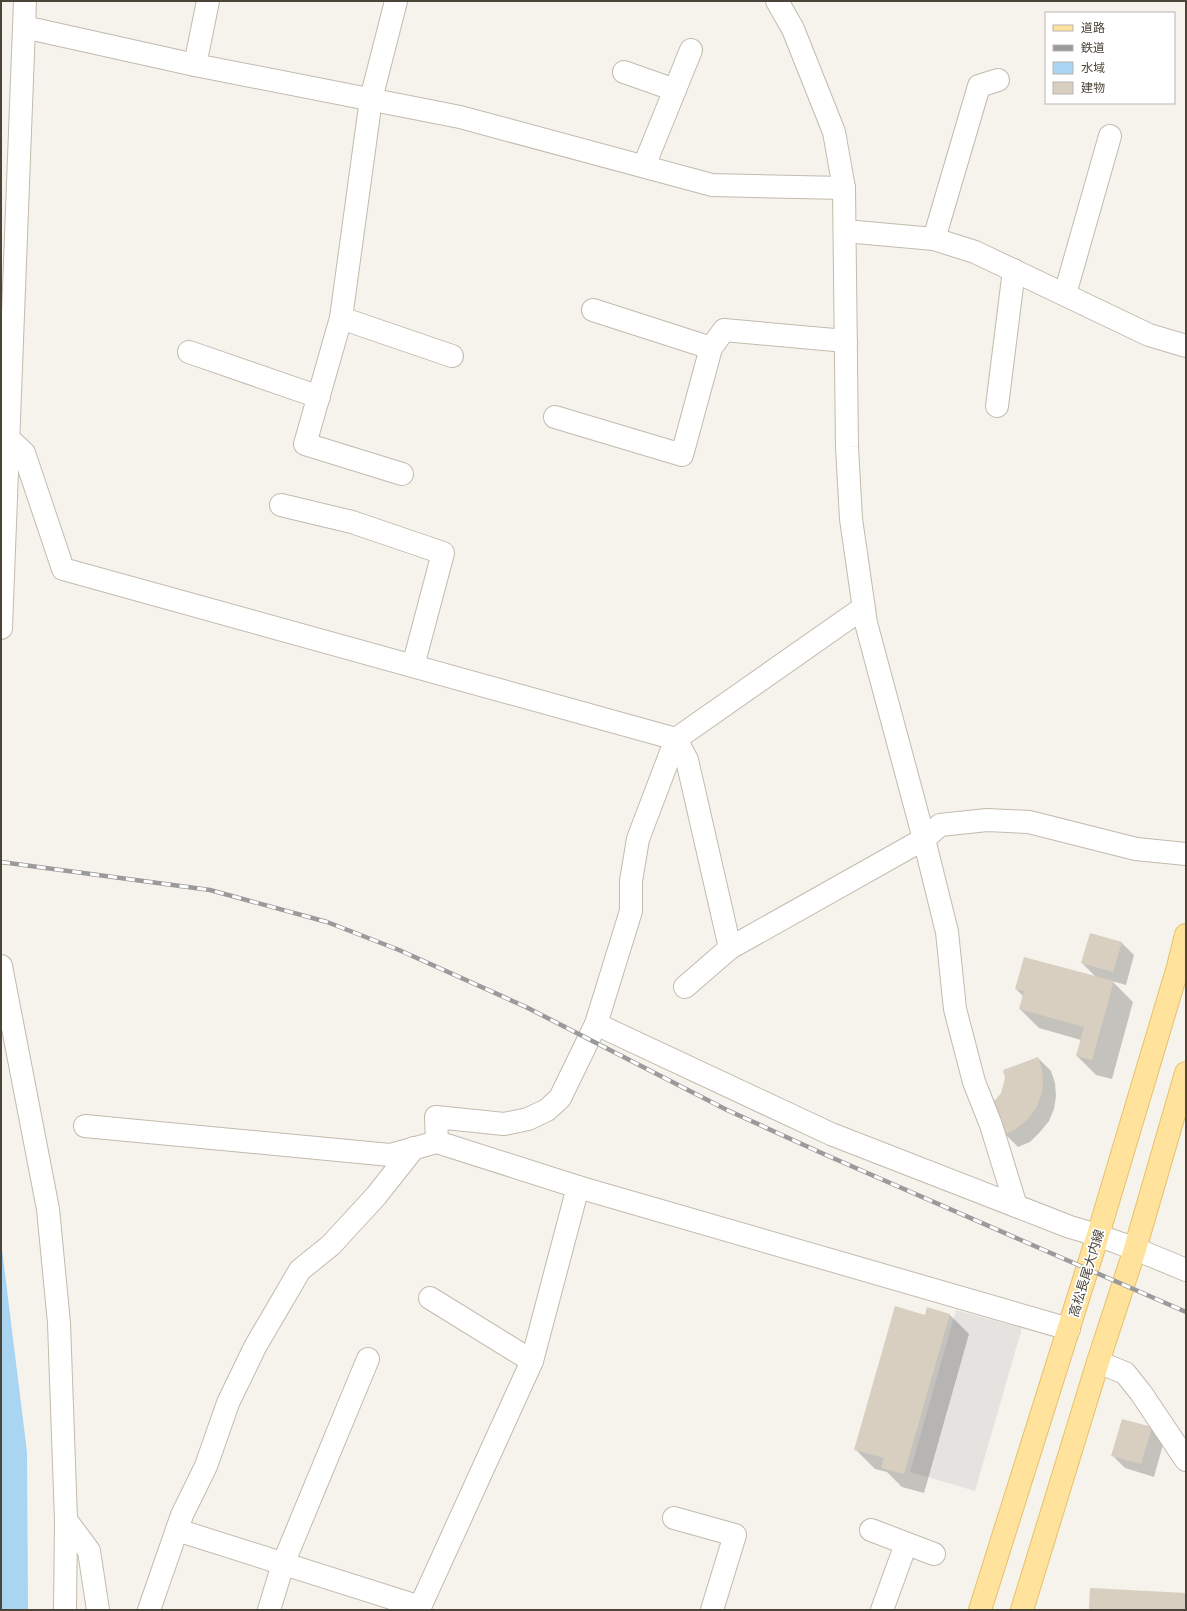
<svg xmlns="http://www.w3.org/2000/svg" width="1187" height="1611" font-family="Barlow,'Noto Sans JP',sans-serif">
  <rect width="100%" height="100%" fill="#f6f3ec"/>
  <path fill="#e5e3e0" d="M956,1310l66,18 -47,163 -65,-19z"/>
  <path fill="#a9d4f2" d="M1,1241l26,211 1,158h-27z"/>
  <g fill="#0003">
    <path d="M1121,942l13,13 -8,30 -14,-4 21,21 -21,77 -16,-4 -19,-19 4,-16 -42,-12 -19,-19 3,-13 -7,-7 81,-11 -15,-15z"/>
    <path d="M1038,1058l13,13 4,12 1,13 -2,13 -5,12 -9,11 -10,10 -12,5 -13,-13 -8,-35z"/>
    <path d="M928,1308l22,7 19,19 -45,159 -22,-6 -15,-15 -12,-3 -20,-20 70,-133z"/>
    <path d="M1151,1428l13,13 -10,36 -29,-9 -13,-13z"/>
  </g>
  <g fill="#d8cfc1">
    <path d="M1090,933l32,9 -9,30 -32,-9z"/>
    <path d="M1024,957l90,24 -22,79 -16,-4 8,-29 -65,-18 5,-18 -9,-2z"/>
    <path d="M1038,1057l4,12 1,14 -2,13 -5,12 -8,11 -12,10 -12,6 -15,-33 7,-3 5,-6 4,-15 -2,-8z"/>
    <path d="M895,1306l30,9 2,-8 23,7 -46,160 -23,-6 3,-10 -30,-8z"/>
    <path d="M1122,1419l30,8 -11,37 -30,-8z"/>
    <path d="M1090,1588l96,5v17h-97z"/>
  </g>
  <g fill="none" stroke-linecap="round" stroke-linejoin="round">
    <defs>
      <g id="minor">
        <path d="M396,1l-25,98 -30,219 -36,126 97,30"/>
        <path d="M777,1l16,28 41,103 10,56 3,259 4,72 15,104 58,216 23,93 8,77 19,73 17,43 25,81"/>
        <path d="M24,27l171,38 265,52 252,68 132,3"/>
        <path d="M195,65l13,-64"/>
        <path d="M624,72l51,18"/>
        <path d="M644,166l47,-116"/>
        <path d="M845,231l89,8 41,13 174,83 37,11"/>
        <path d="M934,239l45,-153 19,-6"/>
        <path d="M1065,294l45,-158"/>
        <path d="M593,310l118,38"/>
        <path d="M341,318l111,38"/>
        <path d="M189,352l130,45"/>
        <path d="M997,406l17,-136"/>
        <path d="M555,417l127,38 29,-107 13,-18 122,11"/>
        <path d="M8,438l16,15 39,116 613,170 11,21 43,188"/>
        <path d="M281,505l71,17 91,31 -30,113"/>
        <path d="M1,628l24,-627"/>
        <path d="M1,966l47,243 11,114 7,197 -1,90"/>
        <path d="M685,987l45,-39 194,-109 16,-14 47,-5 42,2 107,27 50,5"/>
        <path d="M596,1024l235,110 239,93c40,11 78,27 116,43"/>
        <path d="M85,1126l305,29 47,-13 141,45 491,142"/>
        <path d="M437,1142l-1,-25 68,7 24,-5 19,-9 13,-12 36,-74 35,-113v-30l7,-42 38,-100 187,-131"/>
        <path d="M430,1298l102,63"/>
        <path d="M1098,1362l27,11 16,20 45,67"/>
        <path d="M674,1518l61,17 -23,75"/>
        <path d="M66,1520l23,31 9,59"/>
        <path d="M177,1530l243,77 112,-246 46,-174"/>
        <path d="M871,1530l63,24"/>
        <path d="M149,1610l33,-95 24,-49 22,-63 27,-56 45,-77 31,-25 45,-49 38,-48"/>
        <path d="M269,1610l14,-46 85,-205"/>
        <path d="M882,1610l24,-66"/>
      </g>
      <g id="major">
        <path d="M980,1610l118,-375 80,-268 8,-32"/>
        <path d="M1022,1610l76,-248 37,-113 51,-176"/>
      </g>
    </defs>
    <use href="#minor" stroke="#c2bbae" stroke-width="24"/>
    <use href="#major" stroke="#e6c16a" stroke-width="24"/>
    <use href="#minor" stroke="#fff" stroke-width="22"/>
    <use href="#major" stroke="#ffe39c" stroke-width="22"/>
    <defs>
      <path id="rail" d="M1,862l209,28 117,32 72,28 127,57 201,103 99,45 360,157"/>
    </defs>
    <use href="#rail" stroke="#9a9a9a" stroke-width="4.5"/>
    <use href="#rail" stroke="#fff" stroke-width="3" stroke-dasharray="9" stroke-linecap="butt"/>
  </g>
  <g text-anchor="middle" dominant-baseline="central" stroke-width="3.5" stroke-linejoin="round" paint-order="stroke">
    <g font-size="13" fill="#4b4439" stroke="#fff">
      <text transform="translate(1086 1273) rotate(-73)">高松長尾大内線</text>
    </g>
  </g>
  <rect width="1187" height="1611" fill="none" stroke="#4b4439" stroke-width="4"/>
  <rect x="1045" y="12" width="130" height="92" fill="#ffffff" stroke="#b7b4b0"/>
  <rect x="1053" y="25" width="20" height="6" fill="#ffe39c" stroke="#b7b4b0"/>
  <text x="1081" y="32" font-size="12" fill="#4b4439">道路</text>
  <rect x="1053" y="45" width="20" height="6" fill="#9a9a9a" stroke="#b7b4b0"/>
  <text x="1081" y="52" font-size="12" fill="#4b4439">鉄道</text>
  <rect x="1053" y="62" width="20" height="12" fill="#a9d4f2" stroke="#b7b4b0"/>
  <text x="1081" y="72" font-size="12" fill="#4b4439">水域</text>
  <rect x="1053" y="82" width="20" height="12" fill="#d8cfc1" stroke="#b7b4b0"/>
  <text x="1081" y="92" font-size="12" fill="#4b4439">建物</text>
</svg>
